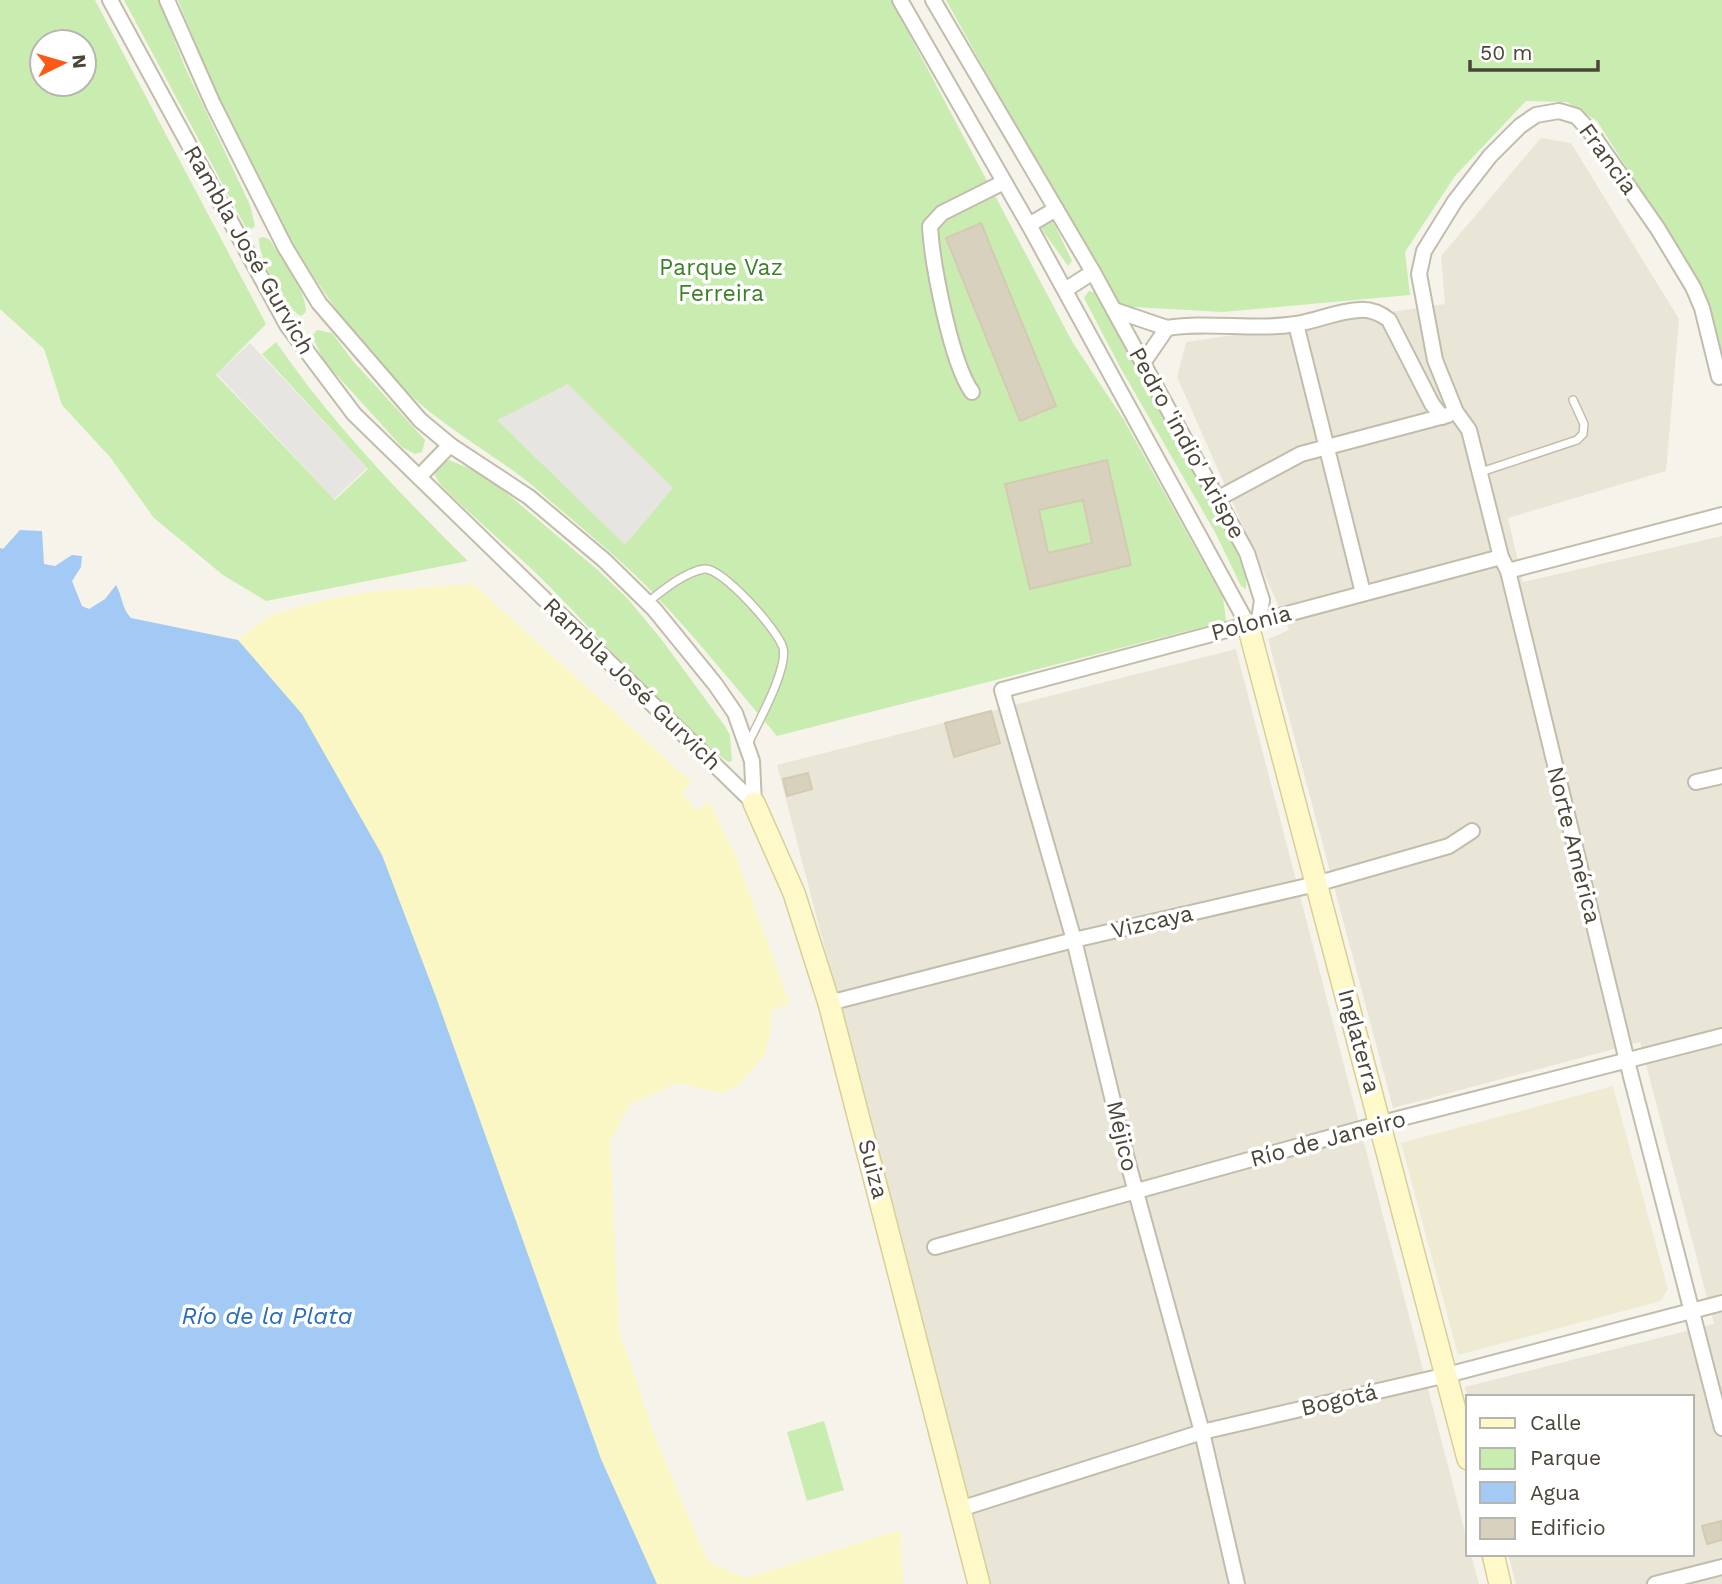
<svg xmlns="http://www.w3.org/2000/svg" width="1722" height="1584" font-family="'Work Sans',sans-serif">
  <rect width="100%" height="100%" fill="#f6f4ea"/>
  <g fill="#eae6d7">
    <path d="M1541,138l30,5 108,176 -13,152 -158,47 15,64 199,-46v1048h-206l-8,-30h184v-157h-224v3l-3,-13 249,-63 -74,-282 -247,66 -125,-469 21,-9 -112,-253 9,-35 259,-38 -4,-48z"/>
    <path d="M1236,649l232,894v11h3l8,30h-489l-213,-819z"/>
  </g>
  <path fill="#efebd3" d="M1613,1086l55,203 -7,12 -203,54 -57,-212z"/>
  <g fill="#c9ecb0" fill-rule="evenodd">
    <path d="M0,0h95l171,324 -50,51 119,125 33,-31 -106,-115 14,-12c56,81 122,150 192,219l-202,40 -43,-26 -69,-57 -44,-61 -48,-52 -18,-56 -44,-40zM42,42h42v42h-42z"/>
    <path d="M124,0h35l25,65 66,140 5,21 -3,3 -7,-3z"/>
    <path d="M178,0h713l182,343 51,77 99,178 3,23 -449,115c-36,-42 -70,-85 -107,-125 -38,-43 -85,-80 -129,-118 -42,-37 -94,-62 -135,-102 -107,-105 -173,-254 -228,-391z"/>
    <path d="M946,0h776v355l-21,-70 -104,-164 -30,-19 -41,-1 -71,75 -50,76 5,43 -187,17 -108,-6z"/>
    <path d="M1052,219l20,42 -4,5 -27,-38v-7z"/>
    <path d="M264,237l6,3c12,20 36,49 36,72l-5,4c-15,-6 -44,-61 -42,-78z"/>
    <path d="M1089,291l7,2 10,16 125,228 15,40v12l-5,-3 -25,-52 -96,-167 -36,-69z"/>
    <path d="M317,330l15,3 21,28 72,79 -3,12 -7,2 -13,-7 -78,-86 -12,-25z"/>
    <path d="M449,460l36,15 114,96 29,28 34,41 63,86 5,9 2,26 -4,1c-64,-49 -118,-114 -175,-172 -36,-37 -77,-69 -113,-106l-5,-8 1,-10z"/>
    <path d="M824,1421l20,69 -37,11 -20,-69z"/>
  </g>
  <path fill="#fbf7c4" d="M473,584l218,198 -9,11 15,18 12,-10 28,58 53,145 -19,6v21l-7,24 -26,31 -18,7 -42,-10 -48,21 -20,37 9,190 38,111 51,120 38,16 154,-48 3,54h-246l-56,-125 -165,-462 -54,-142 -144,-215 35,-26 60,-16 44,-7z"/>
  <g fill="#e7e5e1">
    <path d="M250,343l117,125 -33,31 -117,-125z"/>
    <path d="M568,384l105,104 -48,57 -128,-125z"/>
  </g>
  <path fill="#a3c9f5" d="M20,530l22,1 2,33 11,2 17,-11 10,1 -1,11 -9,14 10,25 7,3 16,-10 11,-14c7,12 5,22 15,33l107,22 64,74 80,141 54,142 165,462 56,125h-657v-1036l3,1z"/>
  <g fill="#d8d1be" stroke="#d3cbb1" stroke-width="2" fill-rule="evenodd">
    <path d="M981,223l75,183 -36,15 -74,-183z"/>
    <path d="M1107,460l24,105 -101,24 -25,-105zM1083,500l9,43 -44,10 -9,-43z"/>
    <path d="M991,711l9,32 -46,14 -9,-34z"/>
    <path d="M808,773l4,16 -25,7 -4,-17z"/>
    <path d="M1721,1521l1,19 -15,4 -5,-18z"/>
  </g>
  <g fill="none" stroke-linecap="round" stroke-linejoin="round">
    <defs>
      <g id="lane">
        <path d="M1481,472l96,-32 6,-6 1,-10 -11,-24"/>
        <path d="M648,602c15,-12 37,-30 56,-33 17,-3 75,62 79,79 5,22 -25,74 -35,96"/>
      </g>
      <g id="street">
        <path d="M110,0l177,325 67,89 400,389"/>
        <path d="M167,0l46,104 72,143 34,56 101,117 30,25 79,52 75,63 50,49 61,75 20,29 17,48 2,42"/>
        <path d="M900,0l129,225 219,400"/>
        <path d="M933,0l160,272 154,281 15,47 -3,20"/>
        <path d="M1029,225l27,-16"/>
        <path d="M1065,290l28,-18"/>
        <path d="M1114,310l53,18 -24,35"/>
        <path d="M1296,324l67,269"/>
        <path d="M1167,328c43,-7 86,3 129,-4 21,-3 41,-13 63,-14 11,-1 21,3 30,10l43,84 10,13"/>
        <path d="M1719,377l-17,-69 -9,-21 -35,-58 -69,-99 -13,-14 -17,-5 -23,4 -16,11 -30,30 -35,45 -31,50 -5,23 16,86 21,52 13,18 32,127 7,14 119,490 95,367"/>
        <path d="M972,392c-21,-29 -40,-129 -42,-166l12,-13 62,-31"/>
        <path d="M419,477l31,-32"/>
        <path d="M1217,499l84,-45 147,-39"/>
        <path d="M1508,571l214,-56"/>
        <path d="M1696,782l26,-6"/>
        <path d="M829,1003l245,-63 242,-56 133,-38 23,-15"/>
        <path d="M935,1247l447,-124 340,-87"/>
        <path d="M960,1509l242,-77 245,-57 275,-72"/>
        <path d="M1237,1584l-35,-152 -74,-269 -54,-223 -72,-250 499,-133"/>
        <path d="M1655,1584l67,-17"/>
      </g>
      <g id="secondary">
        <path d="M1248,625l220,834"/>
        <path d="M754,803l40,90 35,110 150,581"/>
        <path d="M1493,1554l7,30"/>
      </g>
    </defs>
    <use href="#lane" stroke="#c2bdab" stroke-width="10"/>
    <use href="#street" stroke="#c2bdab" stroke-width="18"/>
    <use href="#secondary" stroke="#d8cf97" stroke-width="24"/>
    <use href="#lane" stroke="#fff" stroke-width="7"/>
    <use href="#street" stroke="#fff" stroke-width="14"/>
    <use href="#secondary" stroke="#fff9ca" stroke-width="21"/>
  </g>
  <g text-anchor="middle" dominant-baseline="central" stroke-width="7" stroke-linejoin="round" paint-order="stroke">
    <g font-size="23" fill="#4a4537" stroke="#fff">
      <text transform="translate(1608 159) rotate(54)">Francia</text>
      <text transform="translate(249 250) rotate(60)">Rambla José Gurvich</text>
      <text transform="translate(1187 443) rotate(61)">Pedro 'indio' Arispe</text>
      <text transform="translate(1251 623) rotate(-15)">Polonia</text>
      <text transform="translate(632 684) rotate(44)">Rambla José Gurvich</text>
      <text transform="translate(1574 845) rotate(76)">Norte América</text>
      <text transform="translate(1152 922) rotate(-13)">Vizcaya</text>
      <text transform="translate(1359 1041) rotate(75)">Inglaterra</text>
      <text transform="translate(1122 1136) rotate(77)">Méjico</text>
      <text transform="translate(1328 1139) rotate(-15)">Río de Janeiro</text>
      <text transform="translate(873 1169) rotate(75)">Suiza</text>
      <text transform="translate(1339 1400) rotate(-13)">Bogotá</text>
    </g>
    <g font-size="23" fill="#3c8125" stroke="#fff">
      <text x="721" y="267">Parque Vaz<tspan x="721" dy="26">Ferreira</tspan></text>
    </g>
    <g font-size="24" font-style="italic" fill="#286bbe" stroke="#fff">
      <text x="267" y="1316">Río de la Plata</text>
    </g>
  </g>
  <rect x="1466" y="1395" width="228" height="161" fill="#ffffff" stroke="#b7b5af" stroke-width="2"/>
  <rect x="1480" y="1418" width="35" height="10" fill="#fff9ca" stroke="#b7b5af" stroke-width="2"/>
  <text x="1530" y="1430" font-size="21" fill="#4a4537">Calle</text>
  <rect x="1480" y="1448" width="35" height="21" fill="#c9ecb0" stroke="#b7b5af" stroke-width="2"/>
  <text x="1530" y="1465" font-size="21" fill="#4a4537">Parque</text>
  <rect x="1480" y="1482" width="35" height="21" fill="#a3c9f5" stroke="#b7b5af" stroke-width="2"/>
  <text x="1530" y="1500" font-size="21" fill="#4a4537">Agua</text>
  <rect x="1480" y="1518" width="35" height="21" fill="#d8d1be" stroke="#b7b5af" stroke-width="2"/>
  <text x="1530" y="1535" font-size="21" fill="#4a4537">Edificio</text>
  <g transform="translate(63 63) rotate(85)"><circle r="33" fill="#ffffff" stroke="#b7b5af" stroke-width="2"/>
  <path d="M0-5L12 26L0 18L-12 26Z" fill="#ff5917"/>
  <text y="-10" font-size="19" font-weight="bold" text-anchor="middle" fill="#4a4537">N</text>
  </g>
  <path d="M1470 60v10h128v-10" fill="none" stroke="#4a4537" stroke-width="3.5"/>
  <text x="1480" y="60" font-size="21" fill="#4a4537" stroke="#ffffff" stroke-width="5" paint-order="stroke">50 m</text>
</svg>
